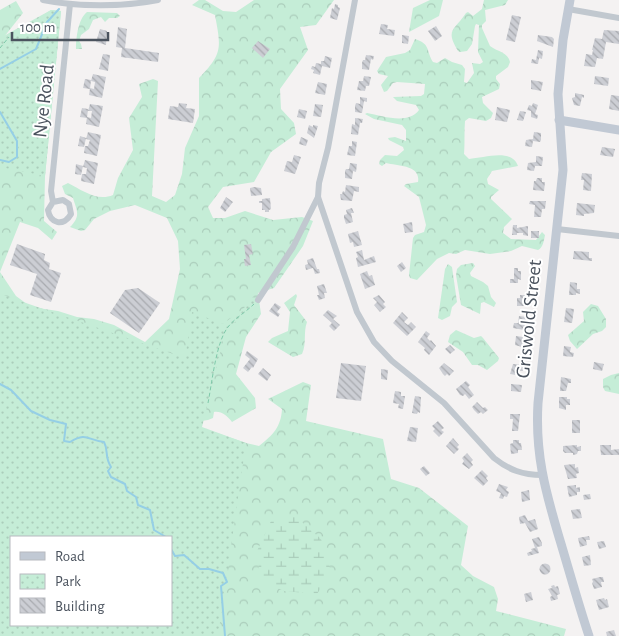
<svg xmlns="http://www.w3.org/2000/svg" width="619" height="636" font-family="'Alegreya Sans',sans-serif">
  <defs>
    <pattern id="forest-crowns" width="20" height="18" patternUnits="userSpaceOnUse" patternTransform="scale(1.25)"><rect width="20" height="18" fill="#c5edd7"/><path d="M2 6a3 3 0 1 1 6 0M12 15a3 3 0 1 1 6 0" fill="none" stroke="#abcdbb"/></pattern>
    <pattern id="wetland-marsh" width="20" height="14" patternUnits="userSpaceOnUse" patternTransform="scale(1.25)"><rect width="20" height="14" fill="#c5edd7"/><path d="M1 5h8M5 5V1M11 12h8M15 12V8" fill="none" stroke="#abcdbb"/></pattern>
    <pattern id="park-dots" width="8" height="8" patternUnits="userSpaceOnUse" patternTransform="scale(1.25)"><rect width="8" height="8" fill="#c5edd7"/><path d="M2 2h.1M6 6h.1" fill="none" stroke="#abcdbb" stroke-width="1.8" stroke-linecap="round"/></pattern>
    <pattern id="building-back-hatch" width="6" height="6" patternUnits="userSpaceOnUse" patternTransform="scale(1.25)"><rect width="6" height="6" fill="#ccced4"/><path d="M-1 5l2 2M0 0l6 6M5-1l2 2" fill="none" stroke="#a8aaaf"/></pattern>
  </defs>
  <rect width="100%" height="100%" fill="#f4f2f2"/>
  <g fill="url(#forest-crowns)" fill-rule="evenodd">
    <path d="M199,0h6l18,11 13,1 18,-12h80l-18,25 -16,2 8,23 -28,39 1,20 13,14 2,11 -25,18 -17,30 -31,5 -15,20 5,11h12l20,-7 28,9 29,-3 11,4 -10,25 -29,42 -16,5 3,21 -15,23 -10,37 19,24 1,10 -24,14c-5,-6 -10,-11 -18,-10l-1,6 -5,2 -32,5 38,7 32,11 13,3c14,-11 22,-19 23,-37l-14,-10 35,-17 8,3 -5,36 77,18 8,40 28,9 49,38 -7,39 12,11 21,11 4,12 -2,12 70,18 -2,7h-564v-593l51,-33 10,1 -16,165 -1,45 13,11 -5,8 -14,-12 -18,-6 -20,50 16,24 15,11 27,4 19,6 17,2 20,6 31,17 24,-23 11,-50 -2,-28 -11,-23 -32,-13 -25,6 -16,8 -9,11 -4,1 -11,-4c11,-11 7,-16 3,-29l-8,-4 -3,-8 6,-3c14,7 29,19 45,12l5,-17 15,-28 -4,-32 13,-21 -3,-13 14,-5 5,2 -6,115 14,6 9,-7 7,-21 3,-26 14,-32v-38c24,-25 22,-30 16,-63l-23,-10zM11,537h160v88h-160z"/>
    <path d="M430,0h13l-4,16 -30,16 4,-24z"/>
    <path d="M484,0h24l-3,5 -20,5 1,11 -4,4v3l8,18c8,6 18,6 20,16l-2,5 -12,9v3l4,5 -1,5 -17,8 1,6 10,10 -2,5 -5,3 -17,-3 -4,3c-1,11 0,21 -1,33l5,5c15,-1 43,-11 49,7l-26,5 -5,8 1,5 11,6 -8,7v2l21,20 -8,8 -1,6 8,6 25,1 6,-8 3,3c-1,5 -2,13 -7,15l-16,-4 -11,5 -21,3 -25,-4 -9,4 -7,-1 -12,6 -20,21 -7,-2 -1,-3 4,-37 2,-3 9,-3 2,-7 -7,-28 -15,-11 2,-2 12,-2c3,-17 -20,-16 -32,-19l-4,3 -3,-2 1,-4 5,-5 12,1 7,-6 -1,-3 -14,-7 -1,-2 7,-1 11,4v-11l-4,-5 -28,-6 -9,-5 2,-1c16,3 41,12 52,-3l-3,-5 -19,-4 -4,-4 28,-1 3,-2 1,-10 -28,-2 -4,1 -6,8 -3,1 -3,-7 7,-9 -9,-2 -2,-3 9,-14 19,-4 5,-3 5,-11c16,5 11,12 18,23l4,1 8,-5 7,4 10,3 3,4 -1,13 3,1 7,-10 -2,-10 8,1 3,-2 -5,-10 1,-27 -3,-1 -1,2 -3,18 -5,7 -7,1 -2,-1c-13,-22 -4,-20 8,-38l2,-1 5,4 9,-7z"/>
    <path d="M16,1l7,12 -23,29v-32z"/>
    <path d="M87,12l30,1 3,3 -3,2h-8l-4,4 -4,-5 -8,3 -4,9 -8,6 -2,6 2,3 1,5h-6c0,-11 2,-30 11,-37z"/>
    <path d="M473,263l2,3 -5,7 1,3 12,6 5,4 3,11 5,6 -2,4 -10,-5 -3,1 -1,11 -19,-9 -5,-30 1,-6 4,-4z"/>
    <path d="M448,264l4,3 5,35 -5,5 -2,9 -8,4 -4,-2 7,-49z"/>
    <path d="M296,294l1,2 -3,9 13,17c-4,11 0,21 -5,32l-9,3 -25,-15 4,-4 16,-7 2,-19 -6,-9z"/>
    <path d="M591,304l7,2 8,13v8l-4,4 -9,3 -16,15 -7,-8 -2,-6 16,-14 -1,-9z"/>
    <path d="M456,330l18,8 7,-2 2,2 16,20 -1,3 -11,9 -9,-5h-6l-9,-13 -15,-10 2,-7z"/>
    <path d="M619,373v21l-14,-3 -2,-4v-8l8,-4z"/>
  </g>
  <path fill="url(#wetland-marsh)" d="M295,516l26,23 10,33 -14,22 -33,-3 -24,-11 -3,-29 14,-30z"/>
  <g fill="url(#park-dots)" fill-rule="evenodd">
    <path d="M51,10l10,1 -16,165 -45,-9v-129z"/>
    <path d="M0,294l185,64 7,-46 31,12 21,-16 9,-11 5,4 -10,11 -22,17 -24,98 44,16 -28,193h-218zM11,537h160v88h-160z"/>
  </g>
  <g fill="none" stroke-linecap="round" stroke-linejoin="round">
    <g stroke="#95cfe6" stroke-width="2">
      <path d="M0,69l36,-20 11,-27 12,-13"/>
      <path d="M0,112l17,29v16l-8,5 -9,-2"/>
      <path d="M0,384l11,6 20,21 19,9 16,4 -2,17 6,1c17,-10 17,-2 34,0 5,9 0,14 7,25l-3,4 3,6 14,7 2,7 9,6 2,8 12,5 4,20 12,7"/>
      <path d="M171,549l4,7 9,-1 16,14h9l14,4 4,9 -6,4 4,50"/>
    </g>
  </g>
  <g fill="url(#building-back-hatch)">
    <path d="M335,4l3,1v2l2,1 -3,12 -7,-2 2,-10 2,1z"/>
    <path d="M512,15l9,2 -6,25 -9,-2z"/>
    <path d="M381,24l7,1 -1,4 8,1 -1,6 -15,-2z"/>
    <path d="M436,26l6,10 -7,5 -7,-10z"/>
    <path d="M118,27l9,2 -2,19 34,5 -1,9 -37,-5 1,-9 -6,-1z"/>
    <path d="M100,29l7,2 -1,14 -10,-3z"/>
    <path d="M604,30l15,1v13l-13,-2 -3,17 -6,-1 -2,9 -11,-1 2,-12 6,1 1,-5h-1l3,-12 7,1z"/>
    <path d="M402,35l7,1 -1,8 -6,-1z"/>
    <path d="M538,35l14,2 2,2 -1,8 -16,-6z"/>
    <path d="M258,41l12,8 -7,9 -11,-10z"/>
    <path d="M538,50l5,1 -1,8 -3,-1 -1,6 -7,-1 1,-4 4,1z"/>
    <path d="M103,54l7,1 -2,16 -9,-2z"/>
    <path d="M366,55l8,1 -1,4 -2,-1 -2,11 -7,-1v-6l1,-3h2z"/>
    <path d="M325,56l7,2 -2,10 -8,-2 -2,9 -7,-2 1,-3 -3,-1 1,-3 3,1 1,-4 5,1v-3h3z"/>
    <path d="M93,74l13,3 -4,21 -13,-3 1,-7 4,1 1,-7 -4,-1z"/>
    <path d="M364,76l7,1 -2,9h-3l-1,5 -8,-1 2,-9h4z"/>
    <path d="M595,76l14,2 -1,8 -14,-2z"/>
    <path d="M85,79l6,1 -1,9 -7,-1z"/>
    <path d="M531,80l12,2 -2,9 -10,-2z"/>
    <path d="M318,82l9,2 -2,11 -10,-2z"/>
    <path d="M575,93l9,2v3l-2,-1 -2,9 -6,-1 -2,-7 3,-1z"/>
    <path d="M611,95l8,1v15l-10,-2z"/>
    <path d="M360,97l7,1v4l-3,-1 -2,12 -7,-1v-6l1,-3 4,1z"/>
    <path d="M179,103l8,1 -1,4 9,1 -2,14 -25,-4 2,-13 8,1z"/>
    <path d="M533,103l5,2 -3,9 3,1 -1,4 -6,-2v-6l-4,-1 2,-5 3,1z"/>
    <path d="M90,104l13,2 -4,21 -13,-3 1,-7 4,1 1,-7h-4z"/>
    <path d="M315,104l8,1 -2,12 -8,-1z"/>
    <path d="M497,107l13,3 -3,12 -12,-2z"/>
    <path d="M82,108l6,1 -1,9 -7,-1z"/>
    <path d="M299,109l8,2 -2,8 -8,-2z"/>
    <path d="M520,111l6,1 -3,9 -6,-1z"/>
    <path d="M355,118l8,1 -1,4h-2l-2,12 -7,-1 1,-10 3,1z"/>
    <path d="M309,125l4,2v-2l5,1 -4,12 -7,-5z"/>
    <path d="M88,132l13,3 -4,21 -13,-3 1,-7h3l2,-6 -4,-1z"/>
    <path d="M534,132l7,1v7l-1,2 -7,-1 -1,6 -7,-1 1,-6 7,-1z"/>
    <path d="M80,136l6,2 -2,9 -6,-1z"/>
    <path d="M301,137l7,3 -2,6 -7,-2z"/>
    <path d="M352,141l5,1 -2,14 -8,-1 2,-9h3z"/>
    <path d="M602,147l13,2 -2,8 -13,-2z"/>
    <path d="M294,155l7,2 -6,17 -11,-3 3,-10 5,1z"/>
    <path d="M536,156l7,1 -1,9h-7l-1,5 -7,-1 1,-7 8,-1z"/>
    <path d="M85,160l13,3 -4,21 -13,-3 1,-7h4l1,-6 -4,-1z"/>
    <path d="M350,163l7,1 -1,8 -3,-1 -1,8 -7,-1v-7l1,-2h3z"/>
    <path d="M76,164l7,2 -2,9 -6,-1z"/>
    <path d="M582,173l10,1 -1,17 -8,-1 1,-10h-3z"/>
    <path d="M537,178h5v4h3l-1,9 -11,-1 1,-9h2z"/>
    <path d="M346,185l13,2v5l-5,-1 -2,10 -11,-1 -1,-6h2l1,-3 2,1z"/>
    <path d="M254,187l7,1 1,7 -11,1 -1,-8z"/>
    <path d="M226,197l7,5 -8,10 -5,-4z"/>
    <path d="M270,198l1,11 -2,1v2h-4v-2h-3v-7h-3v-2h3v-2z"/>
    <path d="M530,201h16l-1,8h-3l-1,8h-7l1,-12 -6,-1z"/>
    <path d="M577,203l18,2 -1,8 -10,1v2l-8,-1z"/>
    <path d="M352,208l2,5h-3l2,9 -7,2 -2,-6v-3l3,-1 -1,-4z"/>
    <path d="M412,222l1,10 -8,1 -2,-9z"/>
    <path d="M513,225h4v3l11,-2v10l-5,-1v-2h-6v2h-5z"/>
    <path d="M358,231l4,14 -8,2 -1,-5 -3,1 -2,-9z"/>
    <rect x="531" y="231" width="8" height="7"/>
    <path d="M17,244l28,10 -1,6 6,3 -1,6 12,4 -10,29 -21,-7 7,-21 -27,-9z"/>
    <path d="M251,244l2,10 -4,1 2,10 -6,1 -1,-7h2l-2,-14z"/>
    <path d="M362,250l2,10 10,-4 2,6 -18,5 -2,-9 2,-1 -2,-5z"/>
    <path d="M574,251l15,1v6h3v3l-19,-2z"/>
    <path d="M313,258l4,11h2l1,4 -5,1 -2,-6 -7,2 -1,-5 3,-1 -1,-4z"/>
    <path d="M402,262l4,6 -5,4 -4,-6z"/>
    <path d="M514,268h4v3h3v9l-3,-1v4h-8v-4h4z"/>
    <path d="M367,271l2,5 3,-1 3,10 -10,4 -5,-15z"/>
    <path d="M570,282l7,1v6h3v5l-4,-1v2h-7z"/>
    <path d="M324,284l3,9h-3l1,5 -6,2 -2,-5h2l-2,-9z"/>
    <path d="M138,288l22,15 -21,30 -29,-20 15,-23z"/>
    <path d="M379,295l6,7 -2,2 3,3 -6,5 -6,-7 3,-3 -4,-4z"/>
    <path d="M520,295h6v3h2v8h-11v-8h3z"/>
    <path d="M275,303l6,4 -4,5 3,2 -2,3 -9,-6z"/>
    <path d="M566,308l8,1 -2,14 -8,-1z"/>
    <path d="M328,310l9,6 -4,3 7,6 -6,6 -5,-5 3,-3 -9,-8z"/>
    <path d="M402,312l6,6 -4,4 4,3 3,-3 5,5 -9,9 -14,-13z"/>
    <path d="M519,316l8,1 -3,13 -11,-2 1,-5h4z"/>
    <path d="M426,331l4,3 -3,4 3,3 1,-1 5,6 -7,9 -5,-5 1,-2 -7,-6z"/>
    <path d="M516,336l7,1 -1,10 -7,-2z"/>
    <path d="M450,345l5,5 -5,4 -5,-5z"/>
    <path d="M564,346l7,1 -1,5 4,1 -1,4 -10,-1z"/>
    <path d="M247,351l11,8 -5,9 -1,-1 -4,5 -5,-4 7,-9 -5,-4z"/>
    <path d="M594,362l10,2 -2,7 -9,-2z"/>
    <path d="M341,363l25,3 -5,35 -25,-3z"/>
    <path d="M444,363l10,8 -5,5 -2,-2 -2,2 -2,-2 -4,-6z"/>
    <path d="M513,364l11,1 -1,6 -6,-1 -1,5 -6,-1z"/>
    <path d="M263,368l8,7 -4,6 -9,-7z"/>
    <path d="M381,369l7,1 -1,10 -6,-1z"/>
    <path d="M561,377l10,2v4h-3l-2,8h-6z"/>
    <path d="M466,381l4,4 -2,2 6,8 -5,4 -4,-5 -2,2 -3,-1 -4,-6z"/>
    <path d="M511,384l11,1 -1,7 -10,-1z"/>
    <path d="M395,391l6,1v4h4l-2,13 -5,-1 1,-4 -6,-1z"/>
    <path d="M415,396l6,1 -1,16 -2,-1 -1,2 -5,-1z"/>
    <path d="M559,397h8v2h3v6h-4v5l-7,-2z"/>
    <path d="M477,402l6,6 2,-1 3,3 -5,4 -2,-2 -3,2 -4,-4 -2,-3z"/>
    <path d="M510,414h10l-2,17h-6l1,-12h-3z"/>
    <rect x="572" y="420" width="8" height="13"/>
    <path d="M438,421l6,7 -3,2 3,2 -5,5 -6,-6 2,-2 -3,-3z"/>
    <path d="M410,427l8,1 -2,14 -9,-1z"/>
    <path d="M453,438l6,7 -2,2 2,2 -5,5 -8,-8z"/>
    <path d="M513,440h6v3h2l1,7h-4v3l-7,1 -1,-10 3,-1z"/>
    <path d="M577,445v2l4,-1v5h-3l-1,3 -4,1v-2h-8l-2,-2v-5z"/>
    <path d="M600,445h11v5l8,-1v6h-18z"/>
    <path d="M467,453l6,7 -2,2 2,3 -4,4 -7,-5 2,-3 -2,-3z"/>
    <path d="M575,464v4l3,-1 1,6 -3,1 1,4 -9,1 -4,-14z"/>
    <path d="M424,466l6,7 -4,3 -6,-7z"/>
    <path d="M482,470l6,6 -2,2 2,3 -5,5 -9,-8z"/>
    <path d="M499,484l9,3 -2,3 3,2 -2,5 -3,-1 -1,3 -4,-1 2,-5 -5,-2z"/>
    <path d="M576,485v3l4,-1v5h-3v3l-8,2 -2,-11z"/>
    <path d="M529,490l1,10 -8,2 -1,-10z"/>
    <path d="M590,494l1,5 -7,1 -1,-5z"/>
    <path d="M580,509l2,9 -9,1 -2,-9z"/>
    <path d="M525,515l3,6 7,-2 3,10 -8,3 -5,-9 -5,1 -1,-7z"/>
    <path d="M589,536l1,4h-4l1,5 -7,2 -2,-9z"/>
    <path d="M539,537l3,6v3l-5,1 2,6 -11,3 -1,-3 5,-2 -1,-2 4,-1 -3,-9z"/>
    <path d="M604,541l2,6 -7,2 -2,-7z"/>
    <path d="M590,555l1,10 -7,1 -2,-9z"/>
    <circle cx="545" cy="569" r="5.5"/>
    <path d="M600,577h3l1,5h-3l1,5 -8,2 -2,-6 1,-1 -1,-3z"/>
    <path d="M554,585l1,2 3,-1 2,8 -3,1 1,4 -7,2 -1,-4 2,-1 -4,-7 4,-1 -1,-2z"/>
    <path d="M531,592l2,8 -7,2 -2,-8z"/>
    <path d="M604,598l1,2 2,-1 2,8 -10,3 -3,-10z"/>
    <path d="M614,630l2,6h-9l-1,-4z"/>
  </g>
  <g fill="none" stroke-linecap="round" stroke-linejoin="round">
    <g stroke="#7fc9aa" stroke-width="1" stroke-dasharray="4 2.5" stroke-linecap="butt">
      <path d="M0,48l9,-11"/>
      <path d="M208,403c4,-20 8,-61 20,-76 7,-9 18,-15 26,-23"/>
    </g>
    <g stroke="#c1c8cf" stroke-width="6">
      <path d="M43,0c35,7 80,7 115,0"/>
      <path d="M355,0l-27,148 -9,35 -1,14 39,115 17,30 18,19 52,42 50,55c15,12 29,17 48,17"/>
      <path d="M568,9l51,9"/>
      <path d="M53,202l10,-2 6,4 2,10c-7,13 -21,10 -23,-4l5,-8 -2,-11 19,-187"/>
      <path d="M557,229l62,7"/>
      <path d="M258,300l35,-53 25,-50"/>
    </g>
    <g stroke="#c1c9d4" stroke-width="9">
      <path d="M570,0l-7,40 -5,54 5,76 -25,233c-3,50 7,87 21,134 10,33 19,66 30,99"/>
      <path d="M559,120l60,10"/>
    </g>
  </g>
  <g text-anchor="middle" dominant-baseline="central" stroke-width="4" stroke-linejoin="round" paint-order="stroke">
    <g font-size="20" fill="#4b535e" stroke="#fff">
      <text transform="translate(44 101) rotate(-84)">Nye Road</text>
      <text transform="translate(529 319) rotate(-84)">Griswold Street</text>
    </g>
  </g>
  <rect x="10" y="536" width="162" height="90" fill="#ffffff" stroke="#b7babf"/>
  <rect x="20" y="552" width="25" height="8" fill="#c1c9d4" stroke="#b7babf"/>
  <text x="55" y="561" font-size="15" fill="#4b535e">Road</text>
  <rect x="20" y="574" width="25" height="15" fill="url(#park-dots)" stroke="#b7babf"/>
  <text x="55" y="586" font-size="15" fill="#4b535e">Park</text>
  <rect x="20" y="598" width="25" height="15" fill="url(#building-back-hatch)" stroke="#b7babf"/>
  <text x="55" y="611" font-size="15" fill="#4b535e">Building</text>
  <path d="M12 32v8h96v-8" fill="none" stroke="#4b535e" stroke-width="2.5"/>
  <text x="20" y="32" font-size="15" fill="#4b535e" stroke="#ffffff" stroke-width="4" paint-order="stroke">100 m</text>
</svg>
